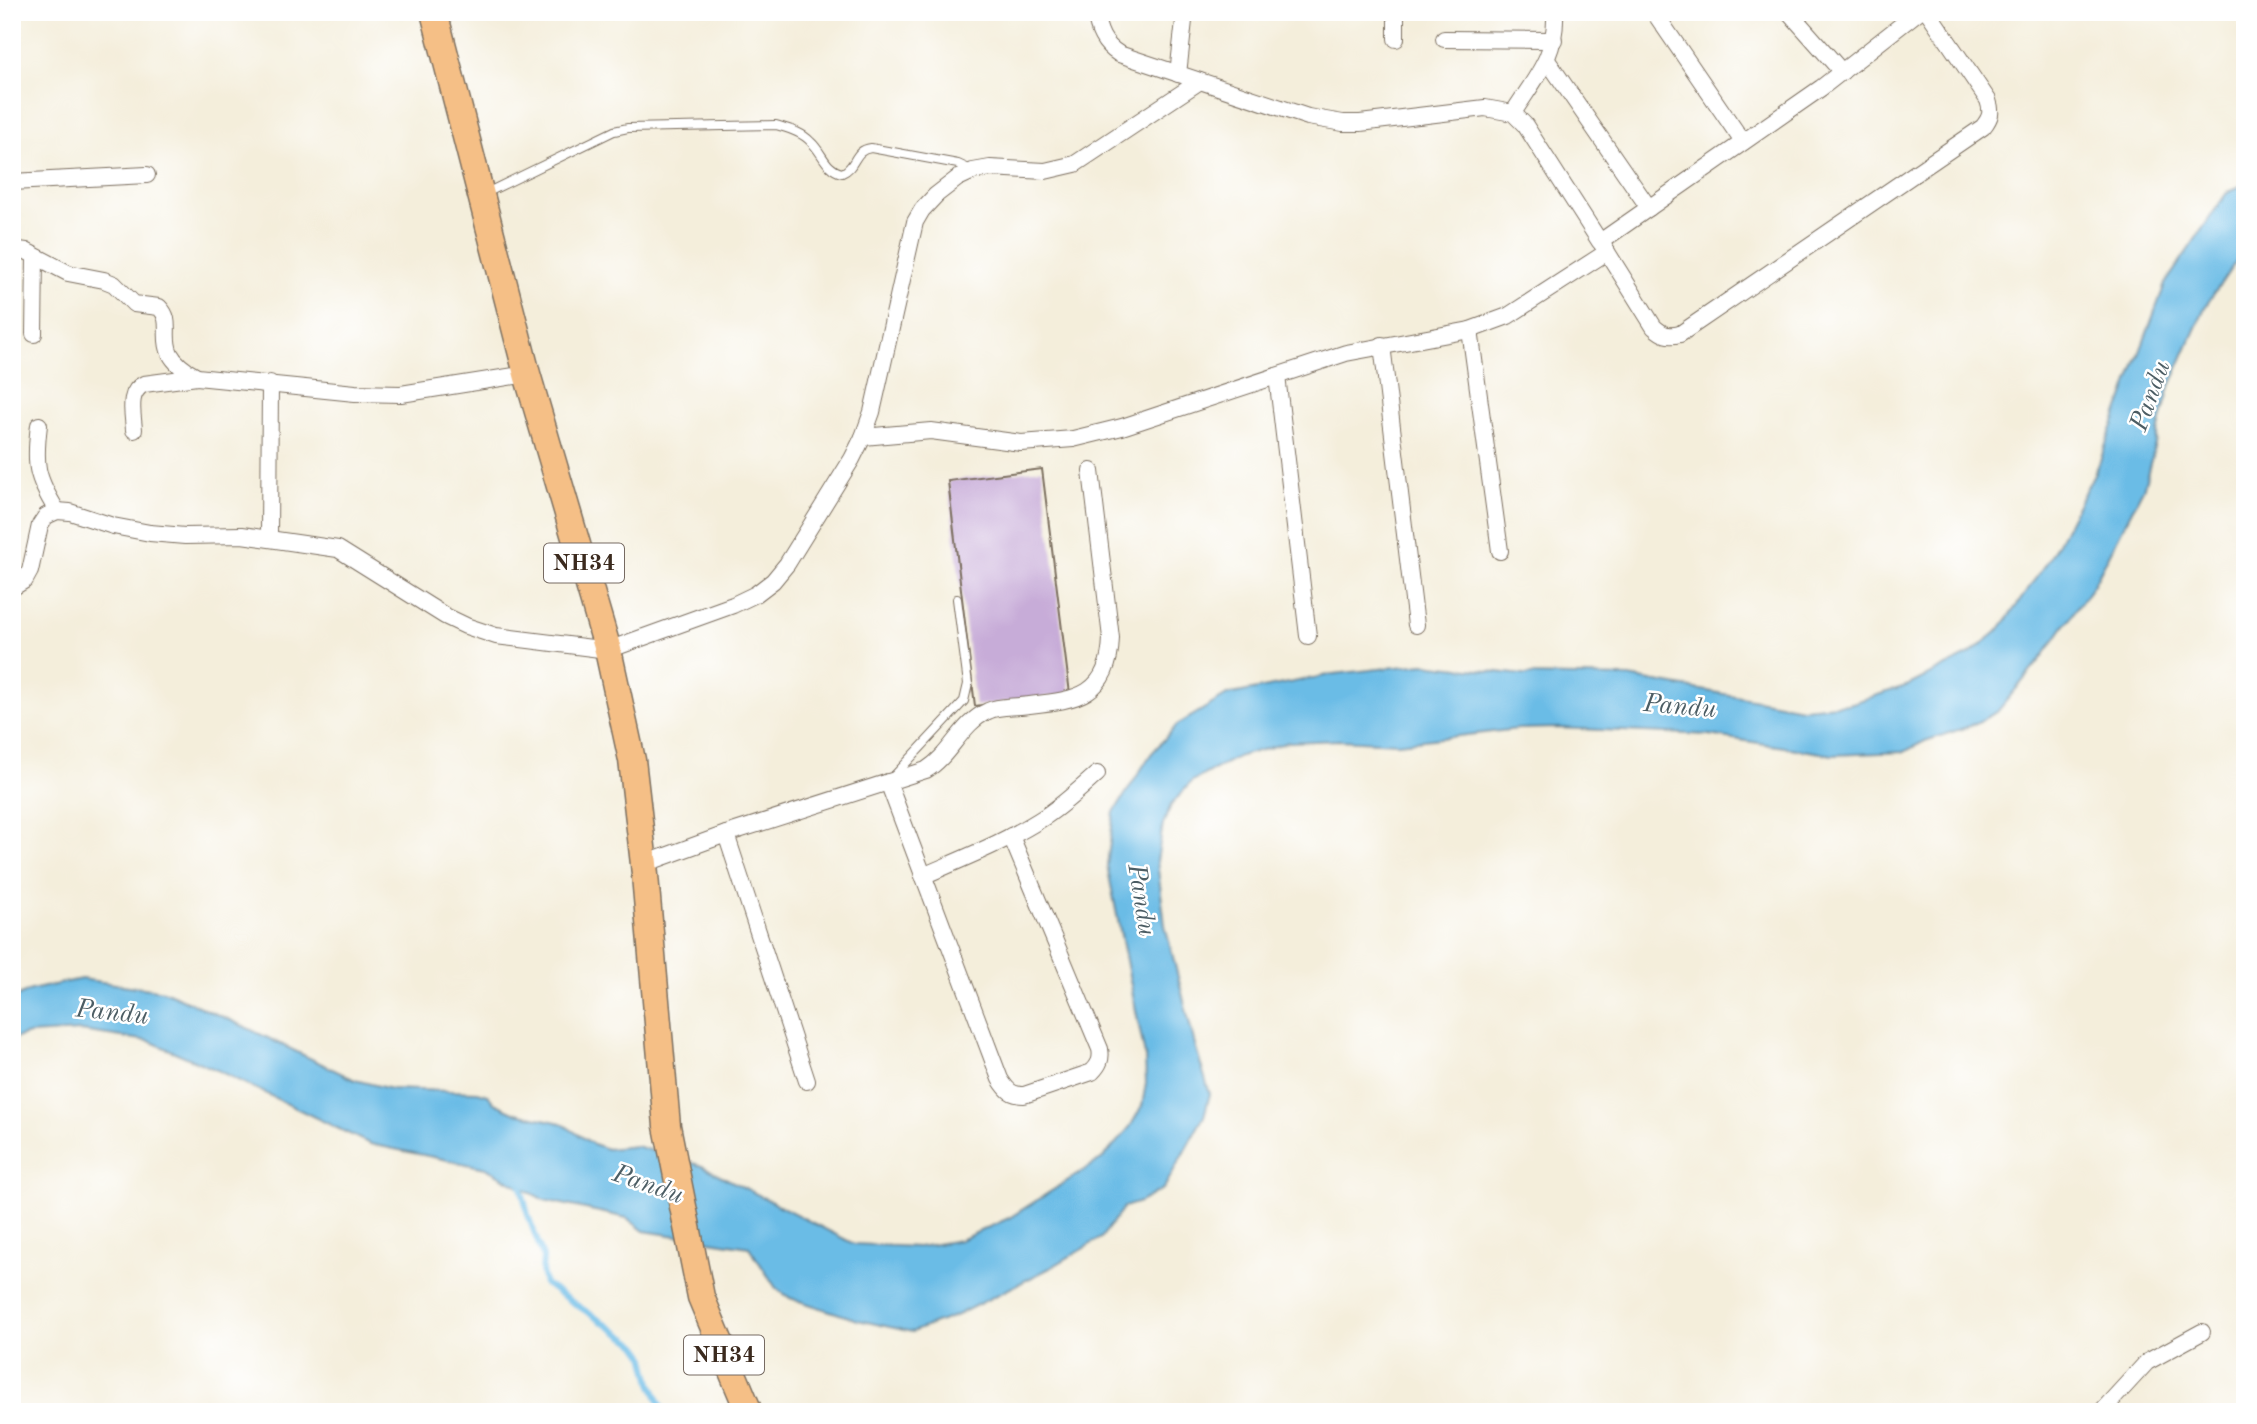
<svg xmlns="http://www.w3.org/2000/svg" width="2257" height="1424" font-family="'Old Standard TT',serif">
  <rect width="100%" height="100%" fill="#fff"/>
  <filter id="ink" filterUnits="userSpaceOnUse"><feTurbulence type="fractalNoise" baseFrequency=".0143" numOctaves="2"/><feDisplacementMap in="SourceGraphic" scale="14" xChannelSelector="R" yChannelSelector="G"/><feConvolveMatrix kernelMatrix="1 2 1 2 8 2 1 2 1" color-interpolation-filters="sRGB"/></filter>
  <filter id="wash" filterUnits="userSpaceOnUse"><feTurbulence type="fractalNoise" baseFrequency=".00686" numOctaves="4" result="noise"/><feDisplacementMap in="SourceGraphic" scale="28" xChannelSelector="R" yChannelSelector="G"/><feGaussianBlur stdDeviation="1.57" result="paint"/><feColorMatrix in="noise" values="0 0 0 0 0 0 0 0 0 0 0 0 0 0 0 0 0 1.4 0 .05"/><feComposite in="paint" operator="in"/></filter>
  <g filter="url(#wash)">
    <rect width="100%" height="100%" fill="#f4eedb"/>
    <path fill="#6bbce6" stroke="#537382" stroke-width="2" d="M2245,183v65l-40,59 -35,79 -26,101 -50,97 -53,75 -44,53 -27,14 -45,15 -21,11 -71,3 -124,-20 -151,-7 -40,1 -120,14 -59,-3 -50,2 -52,15 -45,24 -21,24 -8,19 -6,37 8,64 31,124 14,45 -6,22 -40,72 -24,14 -16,5 -23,31 -51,30 -93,47 -45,17 -54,-12 -68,-22 -14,-10 -27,-41 -105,-16 -17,-13 -83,-18 -58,-32 -116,-24 -151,-73 -70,-30 -68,-10 -52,3 -17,5v-40l19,-9 50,-11 83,12 77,34 114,55 36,9 87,3 10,3 6,8 22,10 45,10 30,20 16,6 29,-3 66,20 152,78 64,3 42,-7 49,-22 94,-60 27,-31 12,-21 4,-23 -1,-27 -38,-191 7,-53 37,-58 26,-29 50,-30 107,-21 90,-10 100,11 105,2 173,31 47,-4 60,-19 61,-31 30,-25 50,-71 48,-92 67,-182 61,-90z"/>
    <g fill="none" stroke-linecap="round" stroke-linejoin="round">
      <path stroke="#6bbce6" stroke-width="6" d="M520,1182l8,33 15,42 -1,14 3,13 92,61 7,10 7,28 13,29"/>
    </g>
    <g id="blocks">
      <path fill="#c7acd8" d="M1042,469l28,225 -95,12 -27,-225z"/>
    </g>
  </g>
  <g filter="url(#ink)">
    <use href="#blocks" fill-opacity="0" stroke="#7c6f60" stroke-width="2"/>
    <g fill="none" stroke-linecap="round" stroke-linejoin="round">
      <defs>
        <g id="service">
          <path d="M484,194l130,-63 14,-3 148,-3c13,4 26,7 35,17 12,11 14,27 31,31 15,-6 11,-23 29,-25l87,16 13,6"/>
          <path d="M894,776l70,-75 4,-17 -11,-85"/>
        </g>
        <g id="minor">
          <path d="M1095,12c3,19 8,32 24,42l189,63 35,6h17l125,-15 28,5 12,12 75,117 221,-154 97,-76"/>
          <path d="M1654,12l89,130"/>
          <path d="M1789,12l53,60"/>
          <path d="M1396,39v-27"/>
          <path d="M1444,39l110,1"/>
          <path d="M1547,60l102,148"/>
          <path d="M1178,74l7,-62"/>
          <path d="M1513,113c22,-35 44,-57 42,-101"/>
          <path d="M12,182l135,-7"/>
          <path d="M1602,244l52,83c9,8 14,10 26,7l303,-207c8,-10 9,-15 5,-27l-60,-88"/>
          <path d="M12,249l14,2 42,22 36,7 10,4 20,20 25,3c21,20 -13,43 38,70l158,16 46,1 126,-20"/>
          <path d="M1470,330l30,221"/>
          <path d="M34,334l1,-77"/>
          <path d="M1382,345l34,280"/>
          <path d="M1277,376l31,260"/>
          <path d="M39,425c-5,40 -3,52 18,86"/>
          <path d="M134,430c-1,-17 -7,-38 10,-46l53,-7"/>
          <path d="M863,437l68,-6 90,12 52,-4 49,-12 224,-74 124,-23 38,-14 99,-64"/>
          <path d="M269,538l1,-155"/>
          <path d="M12,588l13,-8 5,-9 10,-46 6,-9 11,-5 13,1 43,14 37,7 35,3 57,-1 96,14 107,67 21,10 30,10 112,14 125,-45 23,-11 17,-13 14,-17 65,-105 11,-22 9,-25 43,-190 7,-12 14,-15 22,-17 15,-7 17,-3 55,3 30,-7 125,-83"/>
          <path d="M888,782l112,297c7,11 11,16 24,16l68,-23c7,-7 10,-13 8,-23l-89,-213"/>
          <path d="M726,834l81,247"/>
          <path d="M644,864l82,-30 200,-64c25,-15 35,-47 62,-59 10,-5 22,-4 32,-5 50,-6 89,-5 91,-68l-20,-167"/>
          <path d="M923,876c41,-18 85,-35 123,-60 18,-12 34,-27 51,-42"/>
          <path d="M2101,1412l46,-50 55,-30"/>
        </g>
        <path id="trunk" d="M434,12l93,362 81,276 24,110 12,104 23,262 34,171 48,115"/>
      </defs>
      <use href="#service" stroke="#7c6f60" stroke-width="10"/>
      <use href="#minor" stroke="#7c6f60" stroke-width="18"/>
      <use href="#trunk" stroke="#7c6f60" stroke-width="29"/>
      <use href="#service" stroke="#fff" stroke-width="8"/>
      <use href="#minor" stroke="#fff" stroke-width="16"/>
      <use href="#trunk" stroke="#f5bf86" stroke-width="26"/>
    </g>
  </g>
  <g text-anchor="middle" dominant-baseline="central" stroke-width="5" stroke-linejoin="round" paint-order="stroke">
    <g fill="#fff" stroke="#766a62" stroke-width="2">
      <rect x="544" y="543.5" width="80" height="39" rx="5"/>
      <rect x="684" y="1335.5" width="80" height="39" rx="5"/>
    </g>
    <g font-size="23" font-weight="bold" fill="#3b2a1e">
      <text x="584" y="563">NH34</text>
      <text x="724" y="1355">NH34</text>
    </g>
    <g font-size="26" font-style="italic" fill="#4c5d64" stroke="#fff">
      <text transform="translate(2151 396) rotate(-70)">Pandu</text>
      <text transform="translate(1680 707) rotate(5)">Pandu</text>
      <text transform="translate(1141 900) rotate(81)">Pandu</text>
      <text transform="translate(112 1013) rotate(6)">Pandu</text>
      <text transform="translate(648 1185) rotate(19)">Pandu</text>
    </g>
  </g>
  <rect width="2257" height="1424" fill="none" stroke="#fff" stroke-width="42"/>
</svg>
